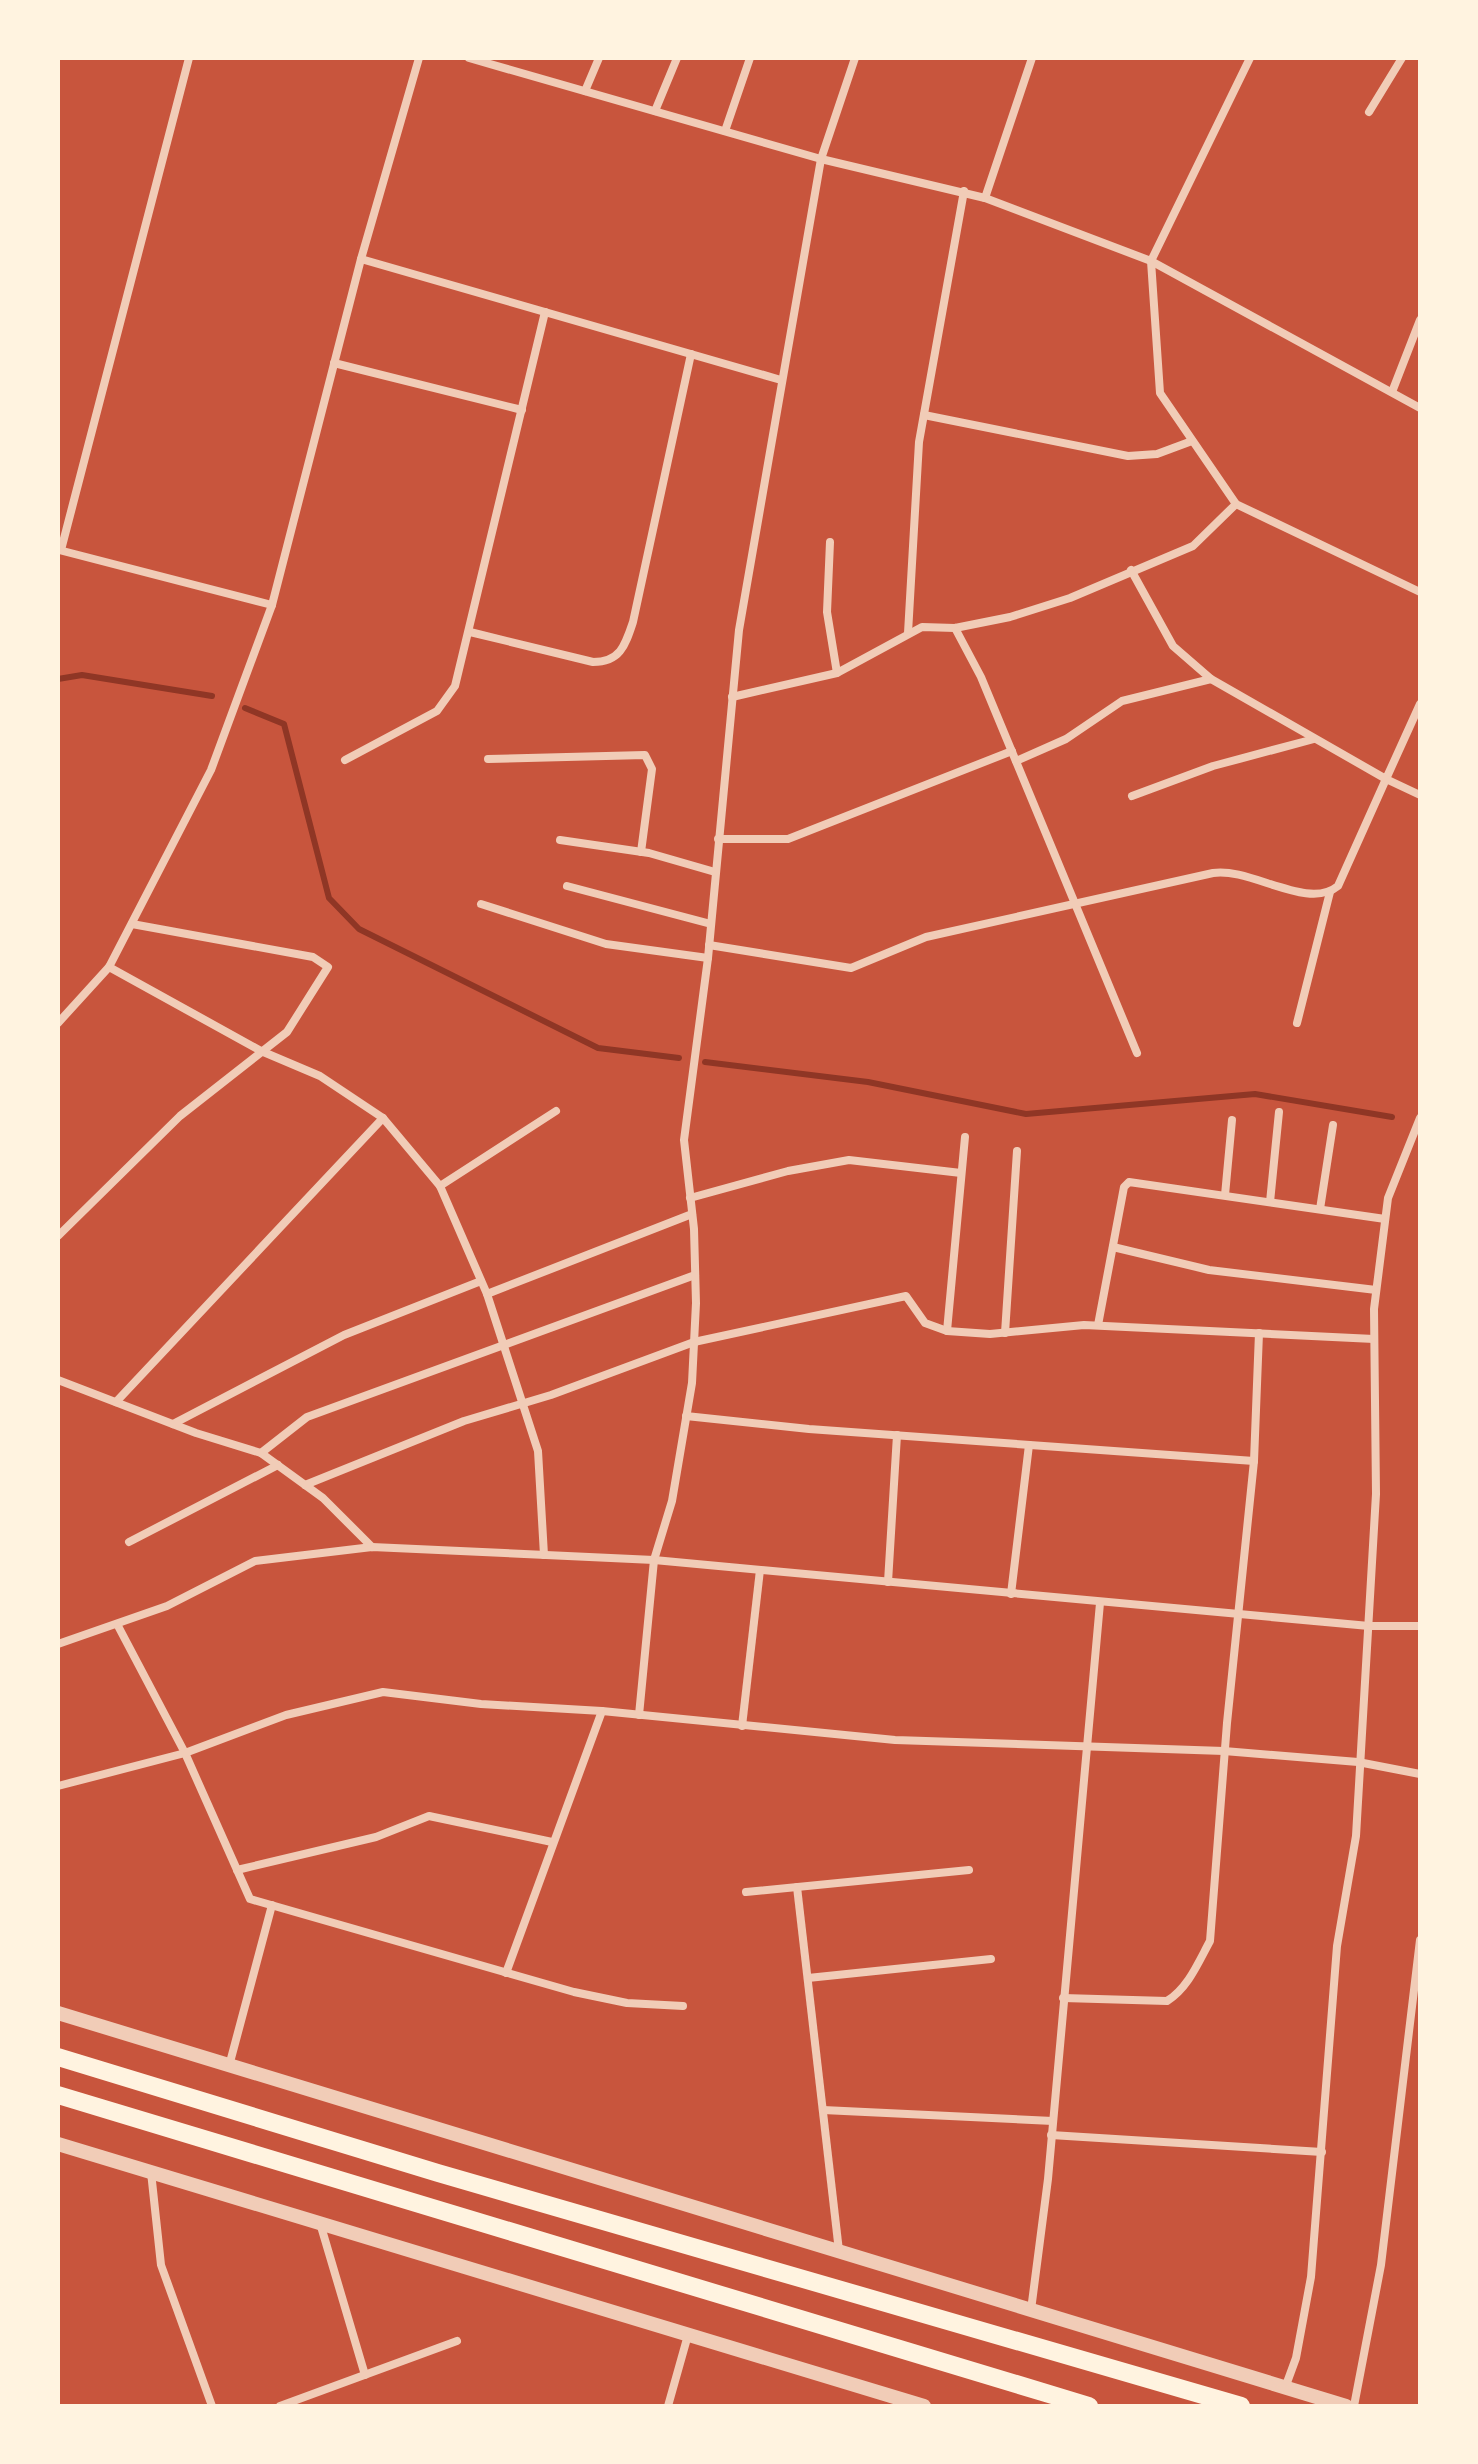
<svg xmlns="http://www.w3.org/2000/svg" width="1478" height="2464" font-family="'PT Sans',sans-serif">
  <rect width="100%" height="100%" fill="#c8553d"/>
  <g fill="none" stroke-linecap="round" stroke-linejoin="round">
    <g stroke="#8f3625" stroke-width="6">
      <path d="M58,679l24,-4 130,21"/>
      <path d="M245,708l39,16 45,174 30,31 239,119 81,10"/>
      <path d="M705,1062l163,20 158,32 229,-20 137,23"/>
    </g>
    <g stroke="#f1ccb7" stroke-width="8">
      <path d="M469,58l352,101 164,39 166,63 269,147"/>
      <path d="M1250,58l-99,203 9,132 76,111 184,88"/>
      <path d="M585,91l14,-33"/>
      <path d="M655,111l22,-53"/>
      <path d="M1369,112l33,-54"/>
      <path d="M725,131l25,-73"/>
      <path d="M985,198l47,-140"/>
      <path d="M361,259l420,121"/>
      <path d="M334,363l188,47"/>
      <path d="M1392,392l28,-72"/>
      <path d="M924,415l204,41 29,-2 35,-13"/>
      <path d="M830,542l-3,70 10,61"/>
      <path d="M59,550l213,55"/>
      <path d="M61,550l128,-492"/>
      <path d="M955,628l26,49 156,376"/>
      <path d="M470,632l123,30c27,0 32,-16 40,-40l58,-268"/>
      <path d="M908,633l11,-191 45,-251"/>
      <path d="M1211,679l175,100 34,-75"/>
      <path d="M732,697l105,-24 85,-46 33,1 55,-11 60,-19 123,-52 43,-42"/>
      <path d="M488,759l157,-4 7,14 -11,83"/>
      <path d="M345,760l92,-49 18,-25 90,-374"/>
      <path d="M1016,761l50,-22 56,-38 89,-22 -38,-33 -42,-76"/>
      <path d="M1132,796l81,-30 101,-27"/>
      <path d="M718,839h70l224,-88"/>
      <path d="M560,840l89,13 66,19"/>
      <path d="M567,886l144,38"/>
      <path d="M481,904l125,40 102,14"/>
      <path d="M709,945l142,23 75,-31 287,-64c37,-6 95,38 125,13l48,-107 34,16"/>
      <path d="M109,967l152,84 59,25 63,42 57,68 47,108 51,157 6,104"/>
      <path d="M58,1023l51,-56 102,-197 61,-165 89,-346 58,-201"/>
      <path d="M1297,1023l33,-131"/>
      <path d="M440,1186l116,-75"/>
      <path d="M1225,1195l7,-75"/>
      <path d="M690,1198l98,-27 61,-11 112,13"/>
      <path d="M1270,1202l9,-90"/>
      <path d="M1320,1209l13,-84"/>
      <path d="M58,1236l122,-120 107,-84 41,-65 -15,-10 -181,-33"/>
      <path d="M1113,1247l96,23 167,20"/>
      <path d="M487,1294l205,-80"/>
      <path d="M1098,1325l26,-138 5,-5 256,37"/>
      <path d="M947,1331l18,-194"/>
      <path d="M1005,1333l12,-182"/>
      <path d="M58,1380l138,53 65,20 62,45 49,49"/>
      <path d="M116,1402l267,-284"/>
      <path d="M686,1416l123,13 445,32 -27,262 -17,218c-12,22 -22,47 -43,60l-104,-3"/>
      <path d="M173,1424l171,-89 137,-54"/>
      <path d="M261,1453l46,-36 388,-142"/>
      <path d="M1254,1461l5,-128"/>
      <path d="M305,1485l159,-64 87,-26 143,-53 212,-46 19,27 22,8 43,3 94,-9 290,14"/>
      <path d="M129,1542l149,-77"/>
      <path d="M888,1582l9,-147"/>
      <path d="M1011,1594l18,-149"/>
      <path d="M117,1624l68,129 65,146 324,93 53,11 56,3"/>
      <path d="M58,1644l109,-38 88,-45 117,-14 282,13 715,66h51"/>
      <path d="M639,1715l15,-155 18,-59 20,-118 4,-80 -2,-74 -10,-89 24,-182 31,-328 82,-471 34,-101"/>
      <path d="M742,1726l18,-156"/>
      <path d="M58,1786l127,-33 101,-38 97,-23 98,12 121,7 293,29 329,11 134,11 62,12"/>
      <path d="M237,1870l139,-33 53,-21 123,26"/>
      <path d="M797,1887l42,364"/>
      <path d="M746,1892l223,-22"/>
      <path d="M506,1973l96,-262"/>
      <path d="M808,1978l183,-19"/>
      <path d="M229,2066l43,-161"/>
      <path d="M823,2110l230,11"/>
      <path d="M1051,2135l271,17"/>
      <path d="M151,2172l10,93 51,141"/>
      <path d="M320,2223l45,152"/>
      <path d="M1031,2310l17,-131 52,-576"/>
      <path d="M1285,2388l11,-30 15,-81 26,-331 19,-110 20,-342 -2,-185 14,-111 32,-80"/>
      <path d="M280,2406l177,-65"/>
      <path d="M668,2406l20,-71"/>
      <path d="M1354,2406l27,-141 39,-325"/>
    </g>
    <g stroke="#f1ccb7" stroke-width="14">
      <path d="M58,2013l1288,393"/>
      <path d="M58,2144l866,262"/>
    </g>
    <g stroke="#fff3e0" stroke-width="18">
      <path d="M58,2057l380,116 803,233"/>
      <path d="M58,2095l1031,311"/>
    </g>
  </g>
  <rect width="1478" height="2464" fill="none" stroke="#fff3e0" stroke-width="120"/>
</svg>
